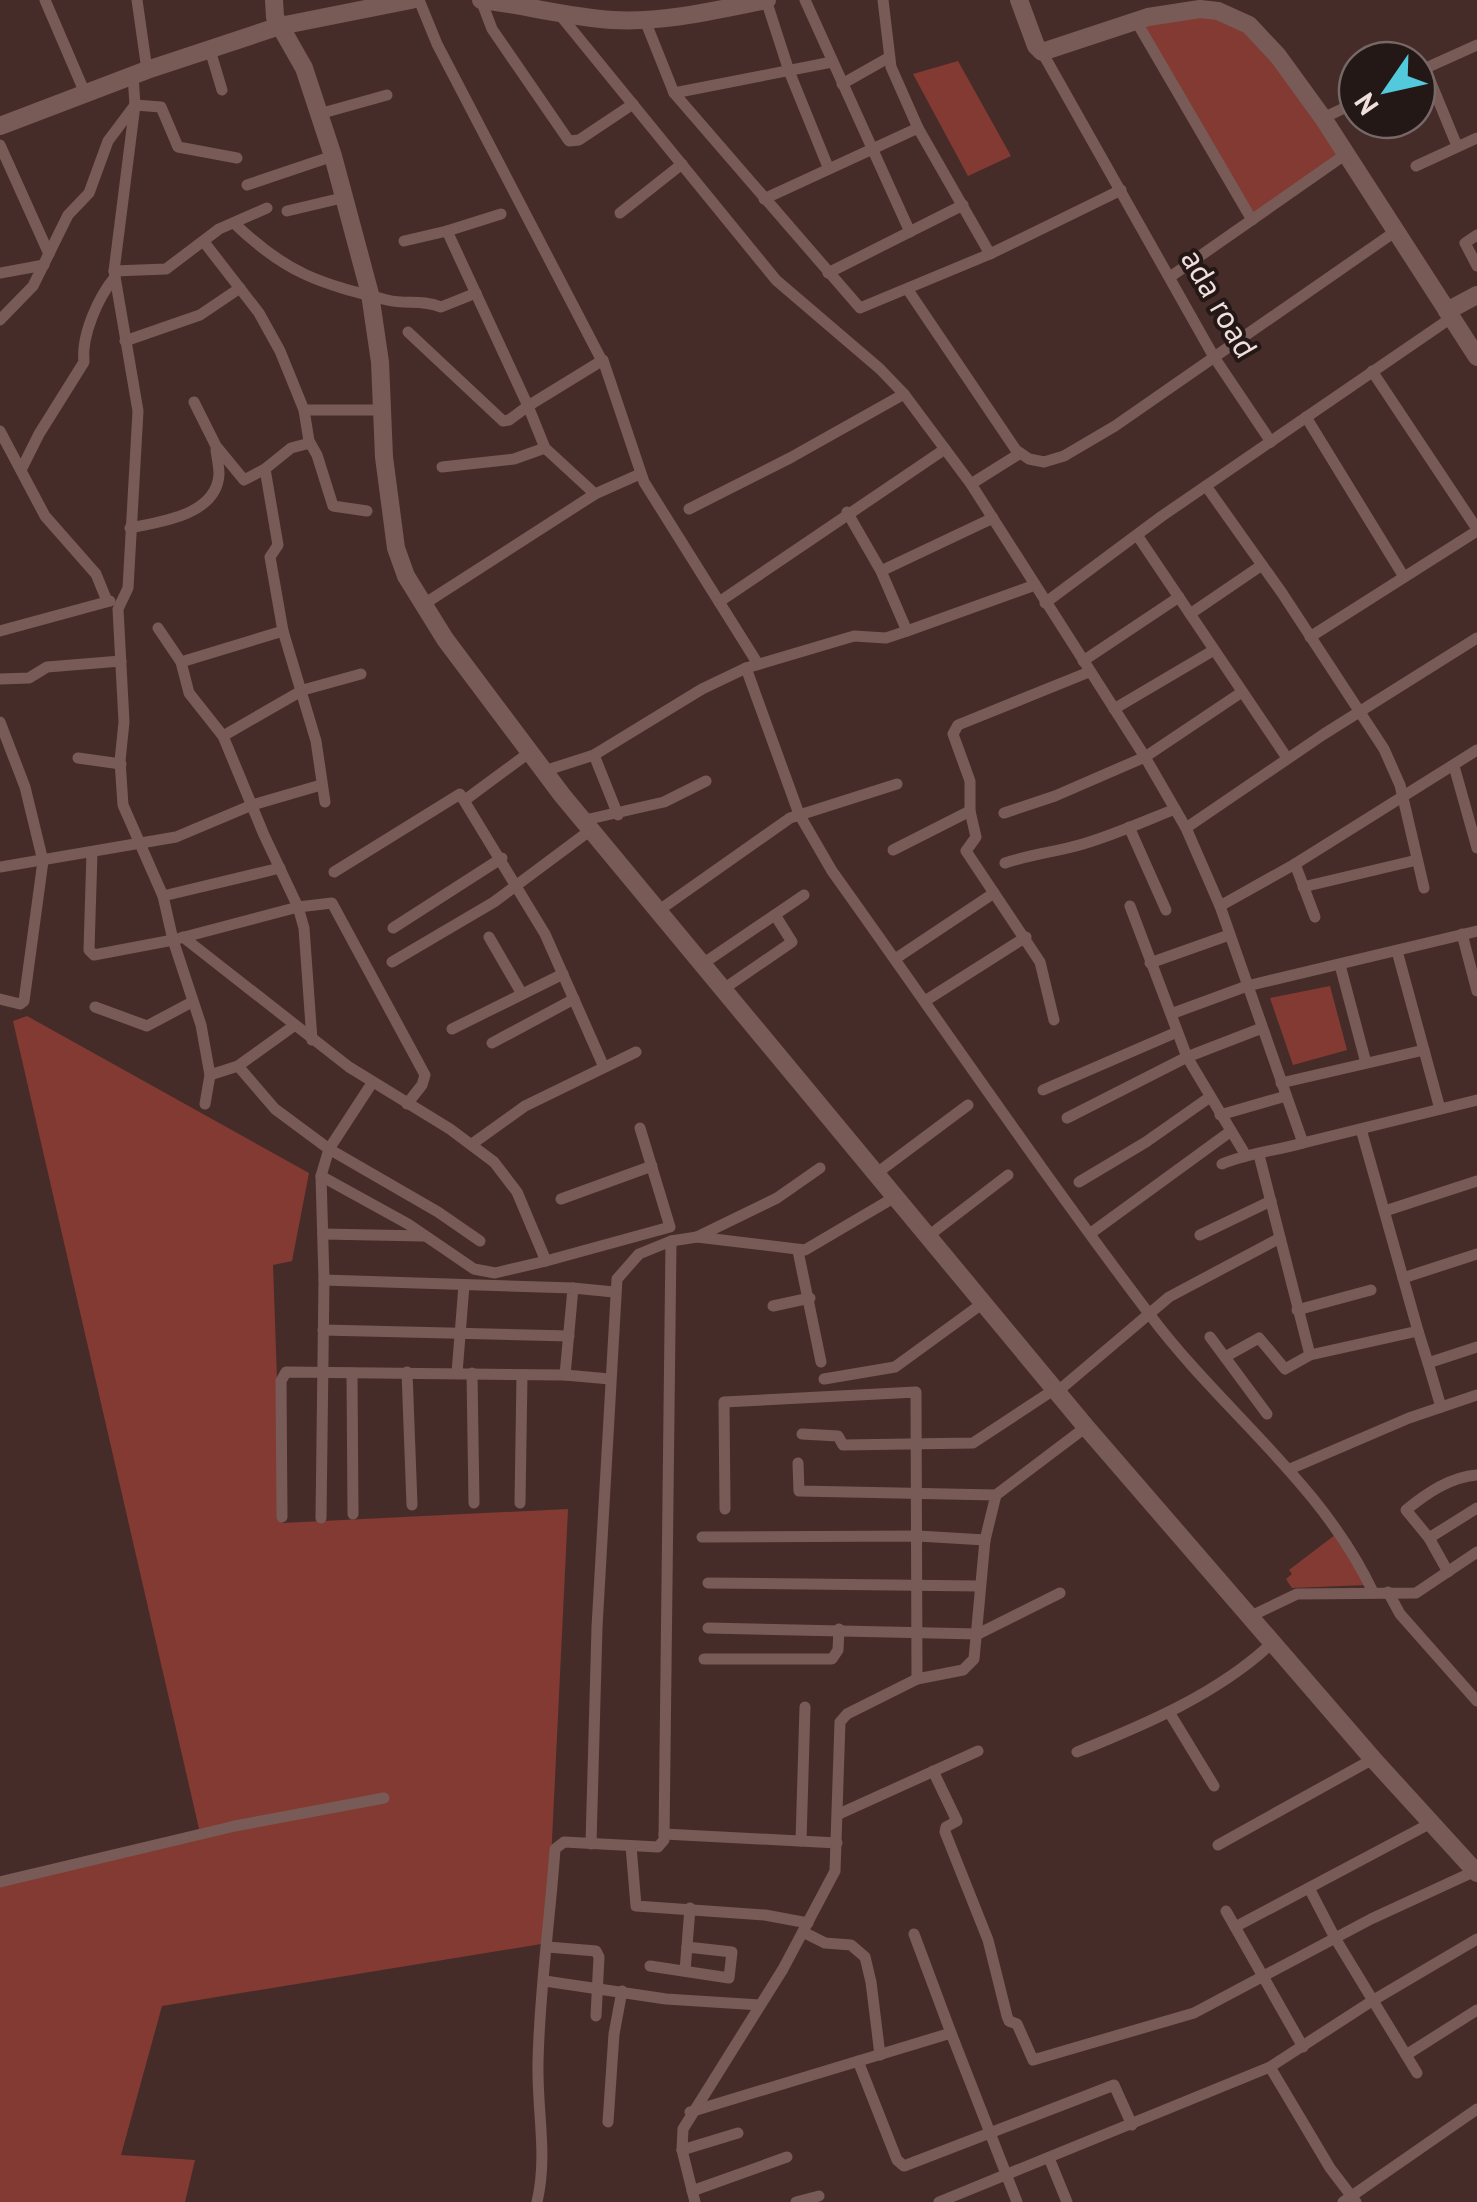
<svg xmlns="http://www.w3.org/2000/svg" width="1477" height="2202" font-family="'PT Sans',sans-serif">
  <rect width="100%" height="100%" fill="#462c29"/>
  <g fill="#833a32">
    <path d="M1209,12l39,14 92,128 -86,59 -112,-189z"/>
    <path d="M958,61l53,95 -43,20 -55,-102z"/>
    <path d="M1330,986l17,64 -54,15 -23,-67z"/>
    <path d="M27,1016l282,157 -17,88 -19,4 9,258 286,-14 -21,434 -385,63 -41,149 74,5 -10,42h-185v-317l200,-52 -187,-812z"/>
    <path d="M1335,1535l31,50 -74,3 -6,-9 6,-5 -3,-4z"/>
  </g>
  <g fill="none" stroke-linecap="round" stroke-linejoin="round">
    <g stroke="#785b57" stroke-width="11">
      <path d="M45,0l40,93"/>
      <path d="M137,0l10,70"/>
      <path d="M419,0l18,44 164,315"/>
      <path d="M481,0l11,29 77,112 10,-1 54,-36"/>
      <path d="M766,0l23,71 39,96"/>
      <path d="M805,0l105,232"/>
      <path d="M883,0l8,67 27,61 72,126"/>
      <path d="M560,15l216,265 104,89 24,25 67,90 174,273 41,71 34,78 83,237 174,-43"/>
      <path d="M644,18l30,75 186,215 130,-54 131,-64"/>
      <path d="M1136,21l116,199"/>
      <path d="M210,50l12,40"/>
      <path d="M1042,52l172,305 57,85"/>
      <path d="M1425,68l32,78"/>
      <path d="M1417,72l60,-27"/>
      <path d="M133,75l2,30 -21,166 24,140 -10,177 -10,21 6,113 -4,39 3,44 40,91 10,44 28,85 9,50 -5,29"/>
      <path d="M842,84l46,-26"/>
      <path d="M674,93l158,-31"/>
      <path d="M319,114l68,-19"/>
      <path d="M1323,118l34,-16"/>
      <path d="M0,145l49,109"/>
      <path d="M1416,166l61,-28"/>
      <path d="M247,185l86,-29"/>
      <path d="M764,199l154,-71"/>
      <path d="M287,211l59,-14"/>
      <path d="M620,213l62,-49"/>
      <path d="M501,214l-54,17 81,175 75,-46 41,122 114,182"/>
      <path d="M235,224c52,50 84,59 152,76 20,5 33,-1 54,7l35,-14"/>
      <path d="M1477,235l-12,8 12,23"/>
      <path d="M404,241l43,-10"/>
      <path d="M204,242l55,71 21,38 24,59 5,31 8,14 16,51 34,5"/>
      <path d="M114,271l52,-2 53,-40 48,-21"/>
      <path d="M0,273l44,-8"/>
      <path d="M828,273l135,-68"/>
      <path d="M1170,277l176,-123"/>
      <path d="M908,290l108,160 13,9 15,3 20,-6 51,-30 281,-195"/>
      <path d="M0,320l33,-34 35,-71 21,-22 19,-52 27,-36 26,2 17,40 59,11"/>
      <path d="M408,332l95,89 6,-1 19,-14 17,42 50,46"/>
      <path d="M125,341l75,-26 40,-27"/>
      <path d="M1372,371l105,158"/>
      <path d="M194,402l22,44 28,34 21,-11 26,-21 19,-5"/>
      <path d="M304,410h78"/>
      <path d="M1306,417l98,160"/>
      <path d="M0,431l45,85 51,58 11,27"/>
      <path d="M442,467l72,-8 31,-11"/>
      <path d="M265,469l13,76 -8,12 13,74 33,110 9,61"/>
      <path d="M21,470l18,-36 45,-72c-3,-26 14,-65 31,-85"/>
      <path d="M971,484l48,-30"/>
      <path d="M1206,486l76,107 102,156 16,36 24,103"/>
      <path d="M689,509l101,-51 114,-64"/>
      <path d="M847,512l34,59 26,60 128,-46"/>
      <path d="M130,528c30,-6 87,-13 89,-54 0,-8 -2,-16 -3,-24"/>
      <path d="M1137,535l150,223"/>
      <path d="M881,571l112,-53"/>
      <path d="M719,602l226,-153"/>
      <path d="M1045,603l117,-87 289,-198"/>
      <path d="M424,604l171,-110 45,-20"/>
      <path d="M1190,614l72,-49"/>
      <path d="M158,628l23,34 8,31 34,43 41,99 34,72 6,21 8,112"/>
      <path d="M0,631l110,-30"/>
      <path d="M1310,637l167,-106"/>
      <path d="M1083,661l96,-64"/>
      <path d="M181,662l102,-31"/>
      <path d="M746,668l53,146 33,57c106,148 208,299 318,444 72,96 171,167 223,277"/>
      <path d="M0,679l29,-1 18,-11 74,-6"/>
      <path d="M1114,709l100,-59"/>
      <path d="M0,722l25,65 18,74 -19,140 -4,3 -20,-5"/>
      <path d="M223,736l80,-46 58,-16"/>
      <path d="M594,755l108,-66 44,-21 108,-32 32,2 21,-7"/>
      <path d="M78,758l43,6"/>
      <path d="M1454,766l23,82"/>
      <path d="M544,771l50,-16 24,60"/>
      <path d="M465,800l65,-48"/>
      <path d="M1004,813l51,-17 90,-39 97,-65"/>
      <path d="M585,820l79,-18 42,-21"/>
      <path d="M1129,827l37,83"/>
      <path d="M1186,828l138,-94 153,-96"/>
      <path d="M893,850l77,-39"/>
      <path d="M92,852l-3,98 5,5 79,-15 125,-33 34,-4 93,172 -3,10 -15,19"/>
      <path d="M1005,863c27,-9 51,-11 78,-19 31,-9 62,-23 92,-35"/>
      <path d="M1295,864l20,53"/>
      <path d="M0,867l176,-30 76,-32 69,-20"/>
      <path d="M334,872l126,-78 85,140 58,131"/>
      <path d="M1303,887l114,-27"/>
      <path d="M163,896l117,-28"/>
      <path d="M1130,906l57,151 58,97"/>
      <path d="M1220,906l75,-42 182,-114"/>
      <path d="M658,911l132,-93 107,-34"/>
      <path d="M393,928l109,-70"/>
      <path d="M1462,934l15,57"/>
      <path d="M183,937l166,130 101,62 44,33 23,30 29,69 124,-34 -30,-99"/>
      <path d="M489,937l33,57"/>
      <path d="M1397,951l43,158"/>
      <path d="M895,959l99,-66"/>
      <path d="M392,962l102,-60 98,-73"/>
      <path d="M1150,963l79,-28"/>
      <path d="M701,965l103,-70"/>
      <path d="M1340,965l26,98"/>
      <path d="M722,990l70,-48 -17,-27"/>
      <path d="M925,1001l101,-64"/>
      <path d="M95,1007l52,19 45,-24"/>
      <path d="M1171,1014l76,-28 230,-55"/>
      <path d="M1054,1020l-14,-58 -74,-111 10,-14 -6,-26v-30l-17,-47 5,-9 131,-53"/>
      <path d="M452,1029l111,-55"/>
      <path d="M492,1043l82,-44"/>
      <path d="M238,1066l37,43 54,40 -8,27 3,104"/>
      <path d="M210,1075l28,-9 57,-41"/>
      <path d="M372,1083l-43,66 109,63 42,29"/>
      <path d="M1281,1083l143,-33"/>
      <path d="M1043,1090l134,-58"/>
      <path d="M1220,1115l66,-19"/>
      <path d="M1067,1118l120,-61 75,-29"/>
      <path d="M472,1144l53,-38 111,-54"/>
      <path d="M1259,1155l51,200"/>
      <path d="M1222,1164c26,-11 53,-13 81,-21"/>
      <path d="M877,1173l91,-68"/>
      <path d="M321,1176l87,48 66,45 21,4 51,-12"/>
      <path d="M1079,1182l67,-40 64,-45"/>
      <path d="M561,1199l91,-33"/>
      <path d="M1385,1211l92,-30"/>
      <path d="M1091,1233l140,-102"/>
      <path d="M323,1234l100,2"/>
      <path d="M1200,1235l71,-34"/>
      <path d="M697,1237l80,-39 43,-30"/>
      <path d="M927,1237l81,-62"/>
      <path d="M798,1251l23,111"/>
      <path d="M1403,1278l74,-24"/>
      <path d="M573,1288l41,4"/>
      <path d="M773,1306l37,-8"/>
      <path d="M1297,1310l74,-20"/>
      <path d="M323,1330l246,6"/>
      <path d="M1418,1331l10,32 49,-16"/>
      <path d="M1210,1337l57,77"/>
      <path d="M1225,1357l34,-19 26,31 25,-14 108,-24 -57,-202"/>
      <path d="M1428,1363l13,44"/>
      <path d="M407,1372l5,133"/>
      <path d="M352,1373l1,141"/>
      <path d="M457,1373l7,-88"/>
      <path d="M472,1373l2,130"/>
      <path d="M824,1379l71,-12 88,-64"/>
      <path d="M1057,1392l112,-95 111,-59"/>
      <path d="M802,1434l36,2 5,9 130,-2 82,-54"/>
      <path d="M1290,1469l119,-51 68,-23"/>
      <path d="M996,1495l90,-68"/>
      <path d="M520,1503l2,-128"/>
      <path d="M725,1509l-1,-107 192,-10 1,287"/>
      <path d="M282,1517l-1,-136 5,-9 279,3 45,4"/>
      <path d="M321,1518l3,-238 249,8 -8,87"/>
      <path d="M702,1537l216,-1 67,4"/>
      <path d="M1429,1538l48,-30"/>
      <path d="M1448,1572l-19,-34 -23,-28c21,-17 44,-33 71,-35"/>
      <path d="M708,1583l271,3"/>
      <path d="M1388,1592l12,22 77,87"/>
      <path d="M1249,1617l48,-23 119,-1 61,-41"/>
      <path d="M708,1628l270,6 82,-41"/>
      <path d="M704,1659h128l6,-9 1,-21"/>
      <path d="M1169,1712l45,74"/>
      <path d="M1077,1752c67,-27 141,-58 195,-109"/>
      <path d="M933,1771l24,50 -11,6 -1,5 43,108 19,76 2,5 8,3 16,36 161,-47 177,-94 104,-48"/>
      <path d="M839,1814l139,-63"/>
      <path d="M664,1834l173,9"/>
      <path d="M801,1841l4,-134"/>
      <path d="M591,1844l6,-217 20,-348 22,-25 32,-13 26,-4 108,13 90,-53"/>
      <path d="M1218,1845l155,-86"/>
      <path d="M631,1846l5,60 129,9 43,8"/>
      <path d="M0,1882l235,-56 149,-28"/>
      <path d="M1309,1888l26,50 82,135"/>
      <path d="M1226,1911l77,136"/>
      <path d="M1235,1927l196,-104"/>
      <path d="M803,1932l22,11 26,2 14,12 6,25 9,73"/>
      <path d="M548,1947l48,4 3,6 -3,59"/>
      <path d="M650,1966l79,12 3,-26 -45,-5"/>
      <path d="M685,1971l5,-63"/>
      <path d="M545,1981l121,18 94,6"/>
      <path d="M951,2033l66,169"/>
      <path d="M1406,2055l71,-45"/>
      <path d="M858,2061l39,99 7,6 210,-81 18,40"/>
      <path d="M690,2112l261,-79 -37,-99"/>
      <path d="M608,2122l6,-88 8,-43"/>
      <path d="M682,2150l56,-17"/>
      <path d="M1049,2158l18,44"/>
      <path d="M692,2191l95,-34"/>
      <path d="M537,2202c11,-48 0,-89 1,-138 1,-70 12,-144 17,-215l9,-7 94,5 6,-7 7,-599"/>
      <path d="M695,2202l-13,-52 1,-21 100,-160 52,-98 5,-149 7,-8 70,-35 46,-9 11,-11 11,-119 11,-45 -197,-4 -1,-28"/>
      <path d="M796,2202l23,-6"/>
      <path d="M939,2202l331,-135"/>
      <path d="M1343,2202l134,-93"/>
      <path d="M1356,2202l-26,-34 -60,-101 102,-66 105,-62"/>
    </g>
    <g stroke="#785b57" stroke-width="18">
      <path d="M274,0l1,17 29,51 29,88 37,138 10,68 4,95 12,91 10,28 39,63 117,156 524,632 287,332 104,114"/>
      <path d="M481,0c44,5 87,17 131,20 52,3 105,-10 155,-20"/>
      <path d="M1019,0l17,46 6,6 106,-35 52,-8 18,2 31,14 29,31 45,62 154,239"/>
      <path d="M0,126l147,-56 133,-44 131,-26"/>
      <path d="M1447,311l30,-16"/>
    </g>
  </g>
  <g text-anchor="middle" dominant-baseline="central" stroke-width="8" stroke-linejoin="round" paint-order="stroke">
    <g font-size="32" fill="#f0dfdc" stroke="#241817">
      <text transform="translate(1220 303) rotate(60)">ada road</text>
    </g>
  </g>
  <g transform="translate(1387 90) rotate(236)"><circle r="48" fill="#241817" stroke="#766866" stroke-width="2.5"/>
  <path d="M0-8L18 38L0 25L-18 38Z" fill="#53cadc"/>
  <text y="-15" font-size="28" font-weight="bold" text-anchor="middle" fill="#f0dfdc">N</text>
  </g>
</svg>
